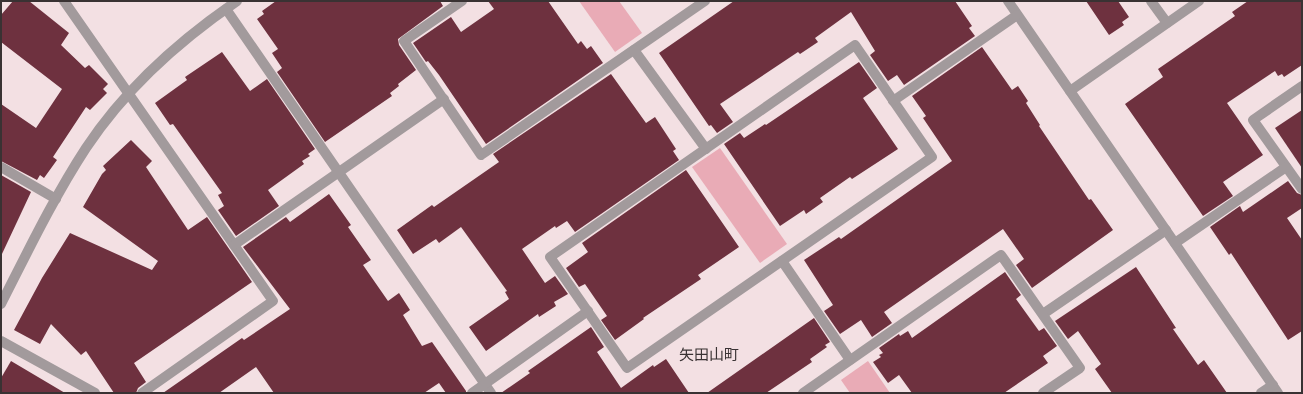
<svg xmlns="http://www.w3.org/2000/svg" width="1303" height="394" font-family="'Exo 2','Noto Sans JP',sans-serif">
  <rect width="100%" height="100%" fill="#f3e0e3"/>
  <g fill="#e9abb6">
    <path d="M579,1h40l23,32 -27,19z"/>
    <path d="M720,148l67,96 -27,19 -68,-96z"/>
    <path d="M868,361l22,32h-40l-9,-13z"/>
  </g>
  <g fill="#6e313f">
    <path d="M13,1h16l40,32 -8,12 24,23 4,-3 19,19 -5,5 4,4 -17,17 -4,-3 -33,50 4,3 -13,18 -4,-3 -3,5 -36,-19v-57l35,24 26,-39 -61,-47v-27z"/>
    <path d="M276,1h164l3,5 -45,33 1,6 17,25 -18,14 1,2 -9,7 2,3 -67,46 -48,-70 5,-4 -10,-15 6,-4 -21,-30 7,-5 -2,-3z"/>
    <path d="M488,1h60l30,43 3,-3 6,8 4,-3 12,17 -117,81 -47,-69 -11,-14 -2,1 -13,-19 38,-26 10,15 33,-23z"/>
    <path d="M734,1h221l17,25 -3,2 6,8 -71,49 -7,-10 -9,6 -18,-26 5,-4 -24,-39 -36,26 3,4 -18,12 -2,-2 -78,52 13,18 -16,11 -6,-8 -2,1 -50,-73z"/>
    <path d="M1086,1h32l11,16 -7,5 2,3 -15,10z"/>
    <path d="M1248,1h54v64l-18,12 -2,-3 -4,2 -3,-5 -48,32 36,52 -40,27 10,14 -30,20 -78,-112 38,-27 -5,-8 77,-53 -3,-4z"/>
    <path d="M982,47l30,43 6,-4 10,15 -2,2 14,22 -1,1 50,74 2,-1 22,31 -81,58 -16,-23 8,-6 -21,-30 -119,83 8,11 -20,14 -11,-17 -21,14 -16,-23 9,-6 -29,-45 35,-23 2,2 111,-78 -29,-43 3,-2 -14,-20z"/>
    <path d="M222,52l28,39 17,-12 48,70 -7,5 2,2 -8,5 2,3 -36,26 11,16 -43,30 -18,-26 6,-4 -6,-11 4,-2 -49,-69 -3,1 -15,-22 32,-23 -2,-3z"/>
    <path d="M859,62l18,26 -14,10 35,51 -46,30 -2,-2 -30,21 3,4 -17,12 -2,-4 -24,16 -56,-82 16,-11 4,5 21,-14 1,1z"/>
    <path d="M611,74l35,49 9,-6 21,32 -3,2 6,9 -104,72 -8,-11 -11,7 -1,-2 -33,23 23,34 10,-7 13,18 -14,8 2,4 -17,11 -1,-3 -52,37 -17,-24 40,-28 -4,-7 2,-1 -46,-64 -22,16 -3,-4 -23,15 -16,-24 35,-25 2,2 65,-45 -6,-8z"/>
    <path d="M1302,110v58l-27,-40z"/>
    <path d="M131,140l21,21 -6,6 42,63 19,-13 45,65 -118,81 12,19 -8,6 -2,5h-22l-28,-42 -5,4 -30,-31 -11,20 -26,-14 28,-52 28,-45 82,37 6,-9 -75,-54 19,-33 4,-4 -3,-4z"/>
    <path d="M686,170l53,77 -41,28 3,4 -58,39 1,1 -29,21 -14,-20 6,-4 -22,-32 -6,3 -13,-19 22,-16 -6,-9z"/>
    <path d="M1,175l30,17 -30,64z"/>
    <path d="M1288,181l9,12 5,2v13l-15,10 15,22v91l-14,9 -57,-87 -2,2 -19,-28 30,-21 3,6z"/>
    <path d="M329,194l22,31 -3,2 23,33 -8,5 25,36 11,-8 11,17 -7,5 19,31 10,-4 34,49v2h-20l-7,-10 -15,10h-150l-18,-26 -37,26h-56l79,-55 2,2 46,-31 -47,-62 43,-30 4,5z"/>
    <path d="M1136,267l40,61 -3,1 25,36 6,-5 23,33h-115l-17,-24 6,-5 -23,-33 -10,8 -13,-18z"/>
    <path d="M1005,272l16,23 -5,4 23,32 5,-3 13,18 -14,10 5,7 -44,30h-92l-13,-18 -11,8 -15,-21 8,-5 -2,-2 4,-2 -4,-5 20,-14 1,2 8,-5 4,7z"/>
    <path d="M814,318l16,24 -5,3 2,2 -17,12 2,3 -46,31h-59z"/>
    <path d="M591,327l13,20 -7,5 24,36 32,-23 1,2 12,-8 23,34h-188l29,-20 -2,-2z"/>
    <path d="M11,361l54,32h-64v-15z"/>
  </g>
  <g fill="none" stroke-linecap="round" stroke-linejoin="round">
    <g stroke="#a29a9c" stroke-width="10">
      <path d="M64,1l209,300 -131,92"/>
      <path d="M462,1l-58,40 77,114 224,-154"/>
      <path d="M1008,1l270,392"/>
      <path d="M1151,1l16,22"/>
      <path d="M226,9l265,384"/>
      <path d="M855,45l77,112 -305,211 -77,-111z"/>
      <path d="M634,50l72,99"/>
      <path d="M1302,86l-49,34 49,69"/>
      <path d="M1070,91l129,-90"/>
      <path d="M893,101l124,-86"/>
      <path d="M1,167l55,32"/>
      <path d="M1175,243l111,-76"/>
      <path d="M234,245l210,-146"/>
      <path d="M782,261l68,99"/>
      <path d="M1,304c27,-53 53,-107 85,-156 39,-59 94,-108 151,-147"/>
      <path d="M1043,314l123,-84"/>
      <path d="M1,341l94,52"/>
      <path d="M472,393l116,-82"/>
      <path d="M803,393l198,-138 79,113 -37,25"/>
      <path d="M1261,393l12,-8"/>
    </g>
  </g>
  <g text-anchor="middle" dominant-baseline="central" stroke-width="4" stroke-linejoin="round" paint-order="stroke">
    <g font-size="15" fill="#393233" stroke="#f3e0e3">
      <text x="709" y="354">矢田山町</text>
    </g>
  </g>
  <rect width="1303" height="394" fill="none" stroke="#393233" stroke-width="4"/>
</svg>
